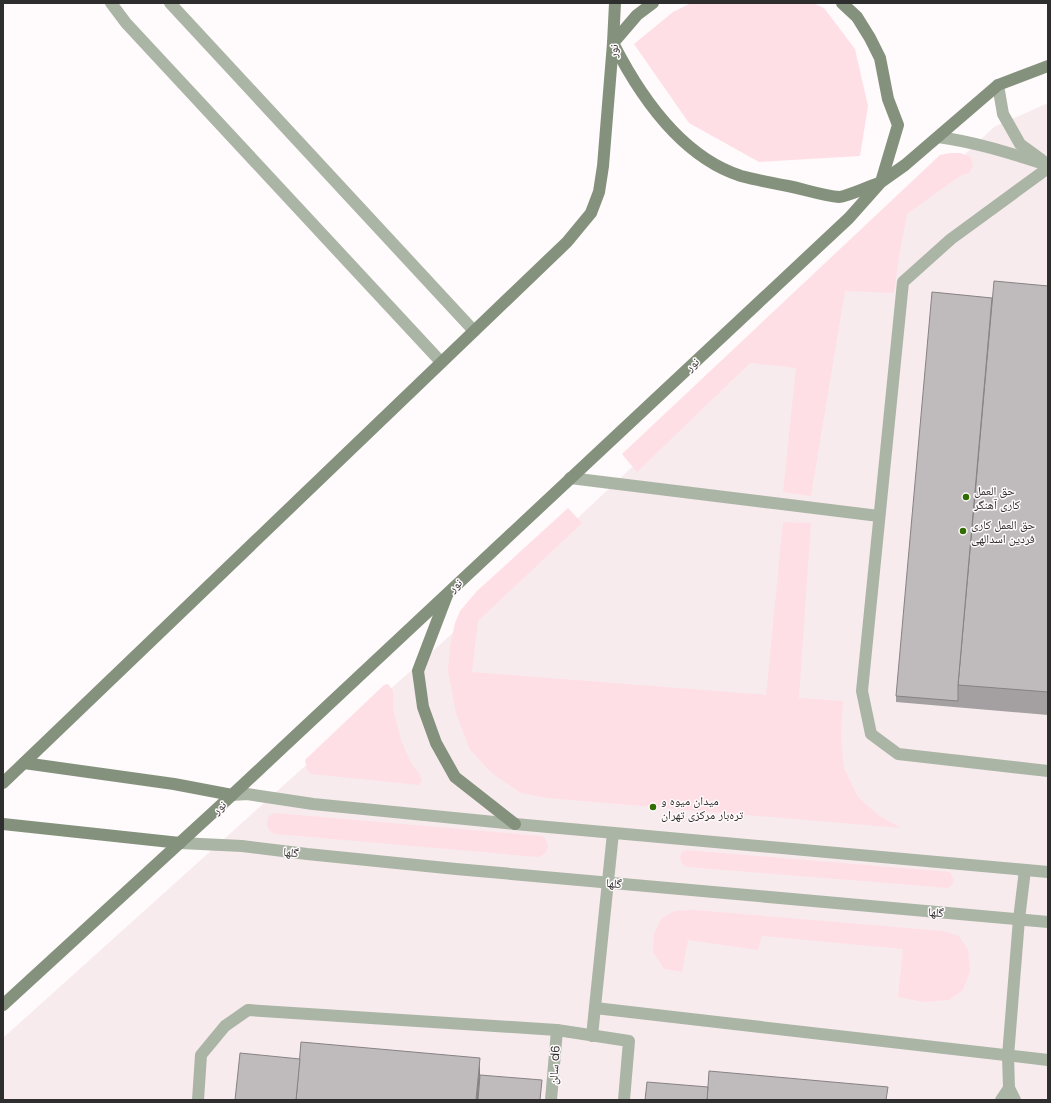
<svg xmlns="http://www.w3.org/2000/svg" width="1051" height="1103" font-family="Poppins,'Noto Naskh Arabic',sans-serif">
  <rect width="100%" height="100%" fill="#fffafb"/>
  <path fill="#f8ebee" d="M1048,103v997h-1045v-62l512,-461 479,-450z"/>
  <g fill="#ffdfe6">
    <path d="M691,3h122l11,5 31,41 13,57 -8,50 -101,6 -70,-39 -55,-79 39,-32z"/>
    <path d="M950,153h10l11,4 2,9 -4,7 -9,3 -53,38 -8,42 -5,37 -49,-2 -34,205 -28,-4 13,-124 -46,-5 -113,109 -15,-18 318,-299z"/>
    <path d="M568,508l14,15 -104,98 -6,51 294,23 17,-173 28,1 -12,175 44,3 -2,35 3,32 14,29 20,18 23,13 -354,-30 -26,-5 -28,-19 -23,-24 -14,-37 -8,-42 2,-25 5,-23 5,-12 17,-20z"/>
    <path d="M388,684l5,7v17l8,32 10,23 9,12 2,6 -3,4 -108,-11 -4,-4 -2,-10 79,-75z"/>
    <path d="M275,813l267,23c9,7 7,18 -4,21l-263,-23c-8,-3 -10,-10 -6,-18z"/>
    <path d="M687,850l263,22 4,8 -2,5 -4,3 -261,-21 -5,-3 -2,-7 2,-5z"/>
    <path d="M695,910l248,21 16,5 9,14 2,21 -7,19 -14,10 -25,2 -26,-5 5,-48 -141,-13 -4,14 -70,-10 -6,32 -18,-3 -11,-17 1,-18 7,-15 13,-8z"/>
  </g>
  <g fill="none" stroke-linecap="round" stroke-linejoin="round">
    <g stroke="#abb5a6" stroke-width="12">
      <path d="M998,85l5,29 17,30 22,16"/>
      <path d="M938,137c38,5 74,17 110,28"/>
      <path d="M1048,168l-97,71 -48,43 -41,409 9,43 27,20 150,17"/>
      <path d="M570,478l309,38"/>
      <path d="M595,1008l453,52"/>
      <path d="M592,1036l21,-203"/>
      <path d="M1009,1088l-1,-32 11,-137"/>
      <path d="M198,1100l3,-45 24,-29 23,-16 309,20 72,11 -5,59"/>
      <path d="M551,1100l6,-70"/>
      <path d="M1001,1100l8,-12 6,12"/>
    </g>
    <g stroke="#abb5a6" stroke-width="12">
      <path d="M111,3l15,20 315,339"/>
      <path d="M170,3l304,328"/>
    </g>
    <g stroke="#abb5a6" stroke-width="12">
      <path d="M232,795l15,-1 66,10 202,20 533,48"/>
      <path d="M180,843l62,3 65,8 149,15 592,53"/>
      <path d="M1019,919l6,-49"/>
    </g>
    <g stroke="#84927d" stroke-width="12">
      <path d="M653,3l-16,12 -24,28c27,53 69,114 128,133 15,4 31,7 47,10 16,3 36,10 51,11 7,0 34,-12 42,-15l17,-57 -10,-26 -8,-41 -10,-20 -13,-21 -15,-14"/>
      <path d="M447,595l-29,76 5,36 13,36 19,34 60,47"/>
      <path d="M24,763l150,21 58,11"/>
      <path d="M3,783l564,-541 24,-29 8,-21 4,-26 10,-123 2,-40"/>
      <path d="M3,824l177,19"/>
      <path d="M3,1005l229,-210 617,-577 32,-36 24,-17 93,-80 50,-19"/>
    </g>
  </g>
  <path fill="#a4a0a1" d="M1048,286v429l-152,-13v-6l96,-398z"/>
  <path fill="#868283" d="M480,1058v23l-2,19h-2z"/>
  <g fill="#bfbabb" stroke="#868283">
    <path d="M994,281l54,5v406l-90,-7z"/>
    <path d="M932,292l60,6 -34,387v16l-62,-5z"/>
    <path d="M301,1042l179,16 -4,42h-180z"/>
    <path d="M240,1053l60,6 -4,41h-61z"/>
    <path d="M709,1071l179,16 -2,13h-179z"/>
    <path d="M480,1075l62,5 -2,20h-62z"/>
    <path d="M647,1082l61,5 -1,13h-62z"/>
  </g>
  <g fill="#316d00" stroke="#fffafb" stroke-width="1.5">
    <circle cx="966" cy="497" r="4"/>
    <circle cx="963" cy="531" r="4"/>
    <circle cx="653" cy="807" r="4"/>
  </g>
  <g text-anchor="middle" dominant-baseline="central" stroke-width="3" stroke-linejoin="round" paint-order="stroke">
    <g font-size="12" fill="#2f2e2e" stroke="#fffafb">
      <text transform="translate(613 51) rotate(-86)">نور</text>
      <text transform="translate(692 364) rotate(-43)">نور</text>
      <text transform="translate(455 585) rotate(-43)">نور</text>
      <text transform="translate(219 807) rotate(-42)">نور</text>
      <text transform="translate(291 852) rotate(7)">گلها</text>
      <text transform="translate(614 883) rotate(5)">گلها</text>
      <text transform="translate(936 912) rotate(5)">گلها</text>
      <text transform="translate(554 1065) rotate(-86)">سالن d6</text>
    </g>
    <g font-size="12" fill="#2f2e2e" stroke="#fffafb" text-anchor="start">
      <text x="974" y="490">حق العمل<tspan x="974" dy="14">کاری آهنگر</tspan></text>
      <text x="971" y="524">حق العمل کاری<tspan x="971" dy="14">فردین اسدالهی</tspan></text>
      <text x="661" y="800">میدان میوه و<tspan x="661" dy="14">تره‌بار مرکزی تهران</tspan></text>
    </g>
  </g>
  <rect width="1051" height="1103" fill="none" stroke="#2f2e2e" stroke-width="8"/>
</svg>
